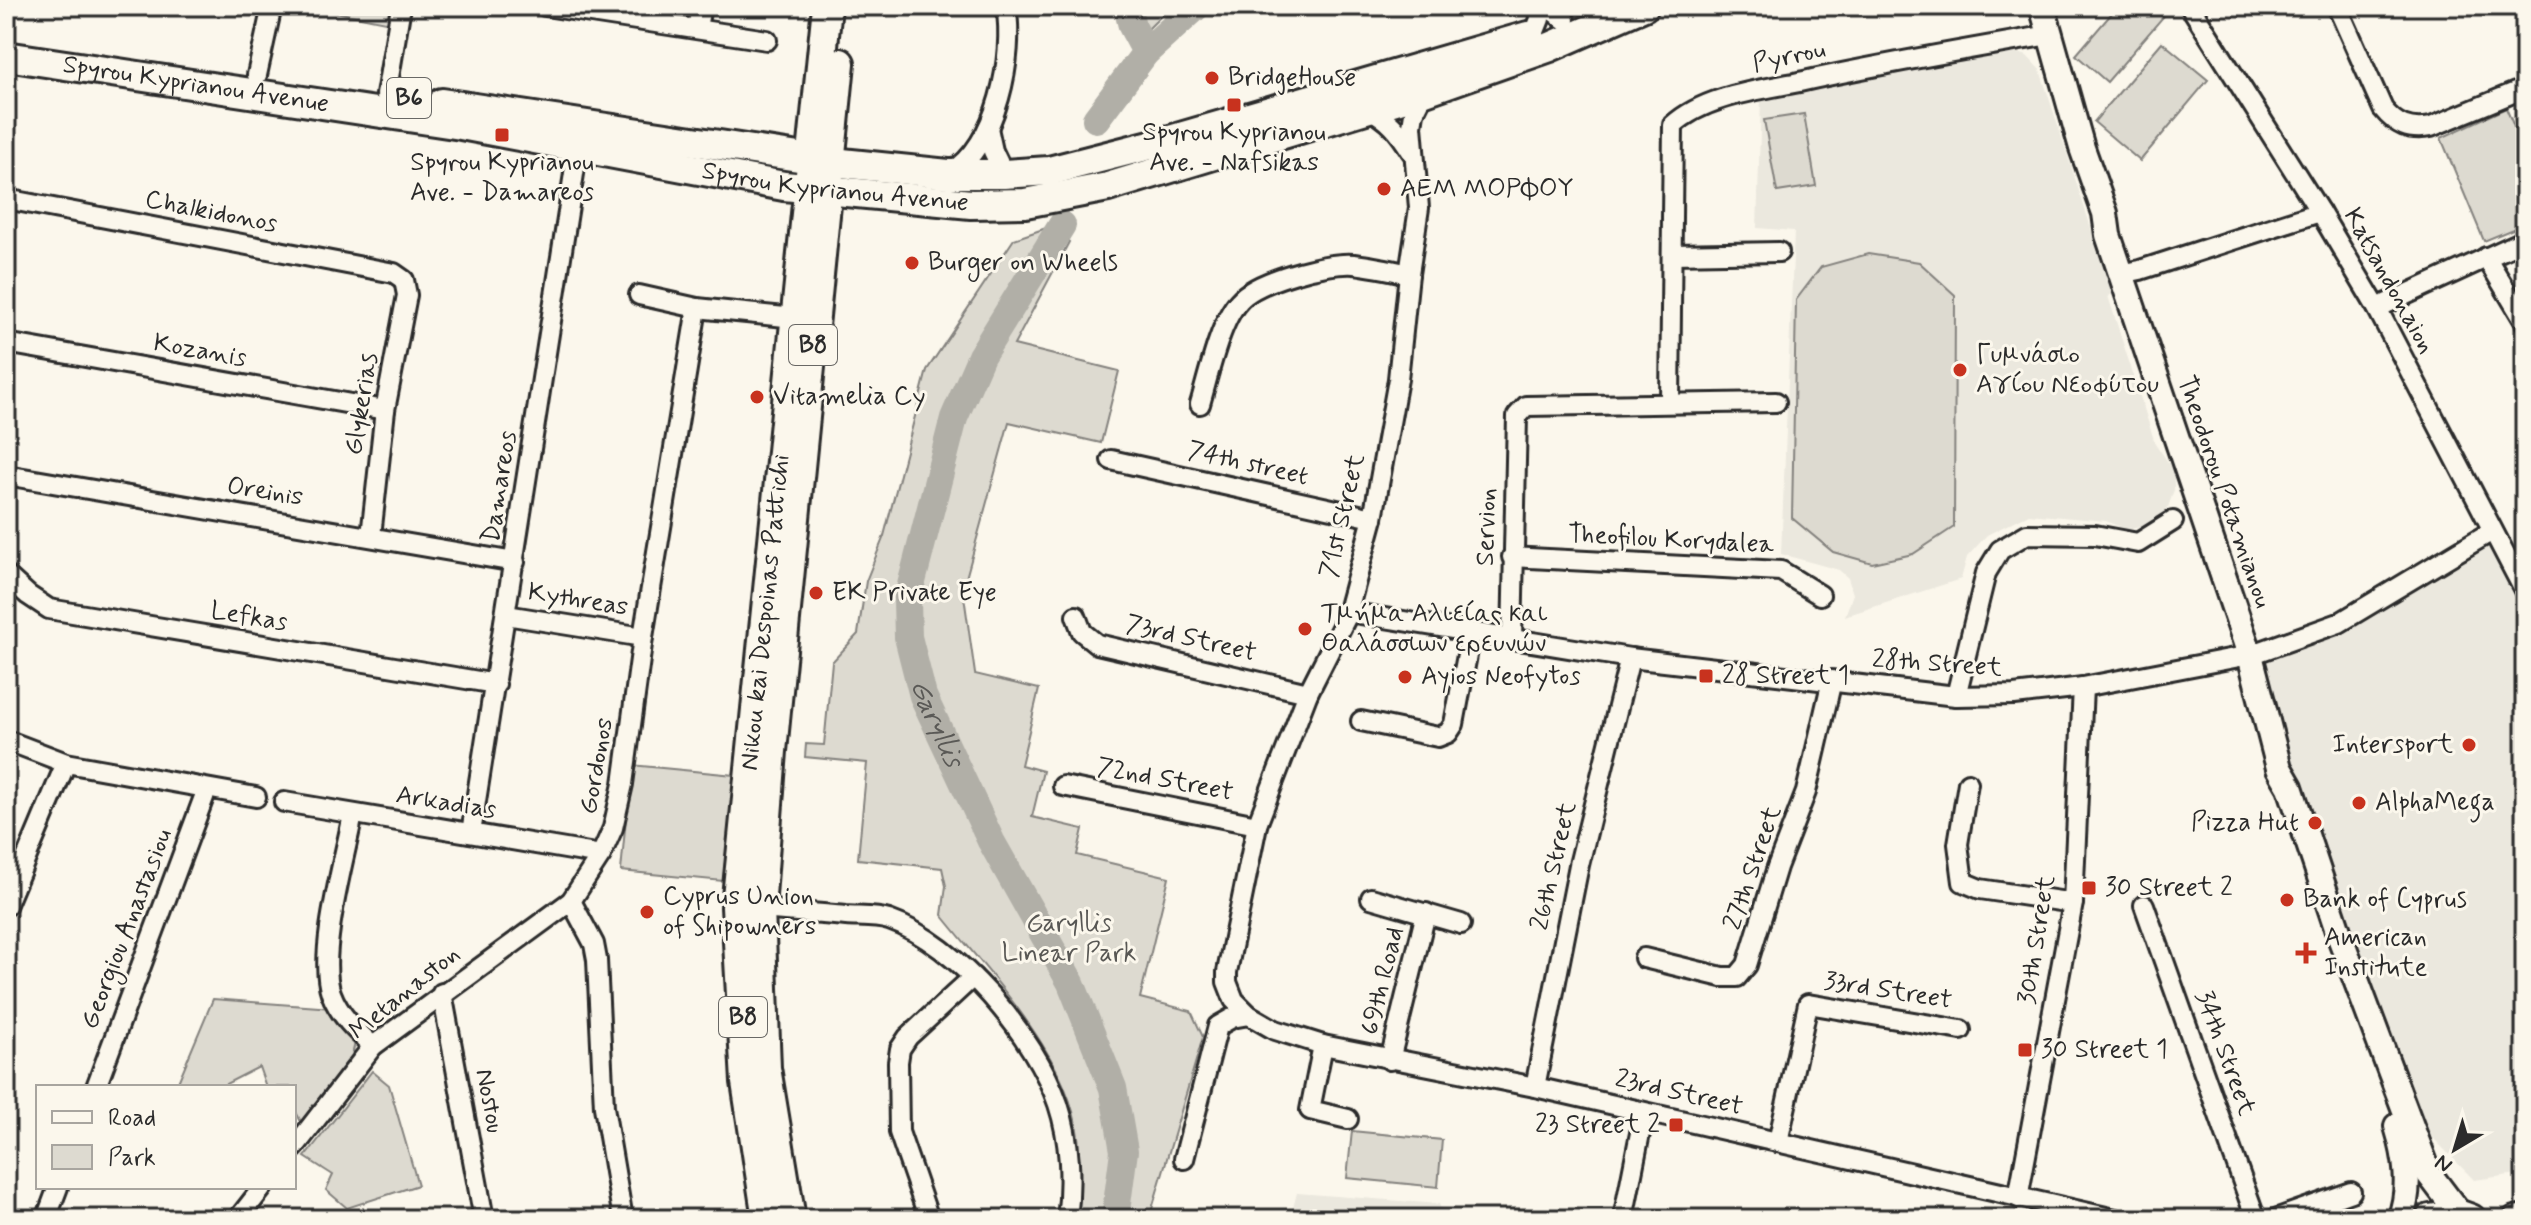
<svg xmlns="http://www.w3.org/2000/svg" width="2531" height="1225" font-family="Mynerve,sans-serif">
  <rect width="100%" height="100%" fill="#fbf7ec"/>
  <filter id="ink" filterUnits="userSpaceOnUse"><feTurbulence type="fractalNoise" baseFrequency=".0125" numOctaves="2"/><feDisplacementMap in="SourceGraphic" scale="16" xChannelSelector="R" yChannelSelector="G"/><feConvolveMatrix kernelMatrix="1 2 1 2 8 2 1 2 1" color-interpolation-filters="sRGB"/></filter>
  <g filter="url(#ink)">
    <g fill="#ebe8de">
      <path d="M2013,51l14,5 13,14 72,223 -4,3 47,147 19,28v19l-7,20 -18,15 -22,5 -21,-9 -77,-7 -42,21 -20,22 -6,22 -116,37 8,-22 -5,-16 -9,-8 -58,-16 13,-323 -37,-3 4,-129 106,-28z"/>
      <path d="M2489,547l36,67v559l-51,7 -76,-78 -139,-437z"/>
      <path d="M1297,1193l142,11 6,15h-155z"/>
    </g>
    <g fill="#dddad0" stroke="#84827e" stroke-width="2">
      <path d="M305,6h90l-4,17z"/>
      <path d="M1120,6h51l-38,38z"/>
      <path d="M2118,6h31l14,11 -56,65 -31,-27z"/>
      <path d="M2162,42l46,38 -68,81 -46,-39z"/>
      <path d="M2506,108l19,44v72l-41,17 -43,-103z"/>
      <path d="M1804,114l12,72 -39,6 -13,-72z"/>
      <path d="M1052,226l17,16 -55,103 105,26 -18,72 -92,-21 -46,167 12,85 64,15 -18,76 22,6 -11,46 51,12 -6,26 92,22 -29,121 51,13 12,26 -54,182h-77c2,-22 7,-46 7,-68 -1,-86 -86,-172 -137,-236l4,-29 -4,-18 -84,-9 9,-96 -62,-6 1,-13 18,1 8,-83 26,-28 8,-53 18,-45 43,-166 87,-131z"/>
      <path d="M1868,254l51,8 36,33 -1,232 -41,27 -41,9 -39,-11 -41,-34 4,-218 25,-33z"/>
      <path d="M631,765l103,10 -11,106 -102,-10z"/>
      <path d="M213,999l119,9 24,31 -4,16 -51,67 -7,-14v-21h-28l-7,-20 -39,20h-44z"/>
      <path d="M372,1071l17,14 29,100 -71,23 -21,-18 7,-15 -28,-18z"/>
      <path d="M1352,1131l90,9 -4,47 -91,-9z"/>
    </g>
    <g fill="none" stroke-linecap="round" stroke-linejoin="round">
      <g stroke="#b1afa7" stroke-width="28">
        <path d="M1146,52l51,-46"/>
        <path d="M1096,119l50,-67 -14,-26 -5,-20"/>
        <path id="s1" d="M1062,225l-81,131 -27,62 -47,183 1,36 15,59 68,145 80,142 42,105 11,63 -9,68"/>
      </g>
      <defs>
        <g id="minor">
          <path d="M545,6l222,34"/>
          <path d="M1546,6l19,14"/>
          <path d="M2190,6l130,206 57,96 148,284"/>
          <path d="M2337,6l46,103c13,16 26,22 48,18l94,-39"/>
          <path d="M697,28l4,-22"/>
          <path d="M1534,34l6,-15 -1,-13"/>
          <path d="M257,75l15,-69"/>
          <path d="M1425,91l-11,22 -2,13 7,82 -10,66 -11,105 -25,139 -27,100 -38,75 -51,132 -30,147v10l7,18 15,15 26,15 48,15 212,42 580,132"/>
          <path d="M386,95l15,-89"/>
          <path d="M1368,108c21,12 30,22 43,43"/>
          <path d="M988,128l5,23 11,23"/>
          <path d="M950,173c47,-26 65,-118 56,-167"/>
          <path d="M6,199l388,74 10,7 3,15 -22,115 -14,126"/>
          <path d="M1673,254l106,-2"/>
          <path d="M2486,257l39,65"/>
          <path d="M2121,274l19,-4 180,-58"/>
          <path d="M639,295l58,13 98,10"/>
          <path d="M2377,308l148,-68"/>
          <path d="M6,343l379,67"/>
          <path d="M1670,403l3,-278c33,-30 88,-35 131,-44 82,-18 164,-32 246,-46"/>
          <path d="M1200,404c8,-27 20,-83 39,-103 18,-21 88,-39 115,-37 18,2 37,6 55,10"/>
          <path d="M1111,460l262,58"/>
          <path d="M6,475l509,87"/>
          <path d="M1512,557l269,14 39,24"/>
          <path d="M6,575l22,20 21,14 447,75"/>
          <path d="M1348,612l282,46 326,38 58,-1 69,-8 167,-32 89,-32 153,-92"/>
          <path d="M506,615l137,22"/>
          <path d="M1076,616l6,16 15,12 211,49"/>
          <path d="M1512,640l5,-224 9,-10 250,-4"/>
          <path d="M1956,696l30,-123 14,-23 27,-16 68,1 43,8 35,-22"/>
          <path d="M1361,721l77,16 10,-4 6,-9 17,-90"/>
          <path d="M6,740l60,23 190,34"/>
          <path d="M1968,783l-10,61 5,38 17,7 93,14"/>
          <path d="M1063,786l194,39"/>
          <path d="M284,802l317,53"/>
          <path d="M353,814c-8,44 -36,139 -22,179 8,22 25,38 42,53"/>
          <path d="M471,833l107,-685"/>
          <path d="M1371,898l90,26"/>
          <path d="M571,901l23,43 3,16 7,147 19,112"/>
          <path d="M2144,905l112,314"/>
          <path d="M6,906l60,-143"/>
          <path d="M749,908c32,3 65,5 97,8 14,1 30,0 43,4 69,24 146,116 169,184 12,36 14,78 9,115"/>
          <path d="M1644,958l78,19h15l10,-12 30,-98 29,-75 26,-112"/>
          <path d="M442,993l42,226"/>
          <path d="M1323,1045l-13,65 38,9"/>
          <path d="M1390,1060l36,-147"/>
          <path d="M96,1087l111,-298"/>
          <path d="M1535,1087l44,-222 51,-207"/>
          <path d="M1778,1142l30,-138 153,26"/>
          <path d="M294,1148l79,-102 198,-145 30,-46 12,-27 10,-44 20,-147 54,-329"/>
          <path d="M1184,1159l34,-133 14,-8 17,-3"/>
          <path d="M2018,1198l55,-295 10,-216"/>
          <path d="M46,1219l12,-32"/>
          <path d="M238,1219l25,-32"/>
          <path d="M929,1219l-30,-87 -1,-70 2,-13 8,-12 65,-60"/>
          <path d="M1623,1219l21,-106"/>
          <path d="M2275,1219l76,-27"/>
        </g>
        <g id="secondary">
          <path d="M2042,6l40,142 23,65 3,22 142,420 29,113 11,19 50,150 89,237 31,41"/>
          <path d="M2397,1126c9,30 15,63 3,93"/>
          <path d="M2515,1219l10,-2"/>
        </g>
        <g id="primary">
          <path id="s2" d="M6,56l455,69 323,61 187,18 54,-1 83,-16 317,-96 125,-44 94,-41"/>
          <path d="M442,103l390,59 116,12h56l45,-3 121,-31 358,-104"/>
          <path id="s3" d="M767,1219l-21,-137 -10,-175 91,-901"/>
          <path d="M791,1219l-25,-151 -6,-159 12,-158 68,-688"/>
          <path d="M2430,1219l30,-4 11,4"/>
        </g>
      </defs>
      <use href="#minor" stroke="#2b2b2b" stroke-width="24"/>
      <use href="#secondary" stroke="#2b2b2b" stroke-width="30"/>
      <use href="#primary" stroke="#2b2b2b" stroke-width="34"/>
      <use href="#minor" stroke="#fbf7ec" stroke-width="18"/>
      <use href="#secondary" stroke="#fbf7ec" stroke-width="24"/>
      <use href="#primary" stroke="#fbf7ec" stroke-width="28"/>
    </g>
  </g>
  <g fill="#c8321e" stroke="#fbf7ec" stroke-width="3">
    <circle cx="1212" cy="78" r="8"/>
    <rect x="1226" y="97" width="16" height="16" rx="4"/>
    <rect x="494" y="127" width="16" height="16" rx="4"/>
    <circle cx="1384" cy="189" r="8"/>
    <circle cx="912" cy="263" r="8"/>
    <circle cx="1960" cy="370" r="8"/>
    <circle cx="757" cy="397" r="8"/>
    <circle cx="816" cy="593" r="8"/>
    <circle cx="1305" cy="629" r="8"/>
    <rect x="1698" y="668" width="16" height="16" rx="4"/>
    <circle cx="1405" cy="677" r="8"/>
    <circle cx="2469" cy="745" r="8"/>
    <circle cx="2359" cy="803" r="8"/>
    <circle cx="2315" cy="823" r="8"/>
    <rect x="2081" y="880" width="16" height="16" rx="4"/>
    <circle cx="2287" cy="900" r="8"/>
    <circle cx="647" cy="912" r="8"/>
    <path d="M2302 941h8v8h8v8h-8v8h-8v-8h-8v-8h8z"/>
    <rect x="2017" y="1042" width="16" height="16" rx="4"/>
    <rect x="1668" y="1117" width="16" height="16" rx="4"/>
  </g>
  <g text-anchor="middle" dominant-baseline="central" stroke-width="6" stroke-linejoin="round" paint-order="stroke">
    <g fill="#fbf7ec" stroke="#696865" stroke-width="2">
      <rect x="387" y="78" width="44" height="40" rx="6"/>
      <rect x="789" y="325" width="48" height="40" rx="6"/>
      <rect x="719" y="997" width="48" height="40" rx="6"/>
    </g>
    <g font-size="24" font-weight="bold" fill="#2b2b2b">
      <text x="409" y="98">B6</text>
      <text x="813" y="345">B8</text>
      <text x="743" y="1017">B8</text>
    </g>
    <g font-size="26" fill="#2b2b2b" stroke="#fbf7ec">
      <text transform="translate(1789 57) rotate(-12)">Pyrrou</text>
      <text stroke="none"><textPath href="#s2" startOffset="192">Spyrou Kyprianou Avenue</textPath></text>
      <text stroke="none"><textPath href="#s2" startOffset="840">Spyrou Kyprianou Avenue</textPath></text>
      <text transform="translate(211 212) rotate(11)">Chalkidonos</text>
      <text transform="translate(2389 281) rotate(61)">Katsandonaion</text>
      <text transform="translate(200 351) rotate(10)">Kozanis</text>
      <text transform="translate(362 404) rotate(-81)">Glykerias</text>
      <text transform="translate(1248 464) rotate(13)">74th street</text>
      <text transform="translate(500 487) rotate(-81)">Damareos</text>
      <text transform="translate(265 492) rotate(9)">Oreinis</text>
      <text transform="translate(2224 492) rotate(71)">Theodorou Potamianou</text>
      <text transform="translate(1343 516) rotate(-77)">71st Street</text>
      <text transform="translate(1487 527) rotate(-88)">Servion</text>
      <text transform="translate(1671 540) rotate(3)">Theofilou Korydalea</text>
      <text transform="translate(578 600) rotate(9)">Kythreas</text>
      <text stroke="none"><textPath href="#s3" startOffset="610">Nikou kai Despoinas Pattichi</textPath></text>
      <text transform="translate(249 617) rotate(9)">Lefkas</text>
      <text transform="translate(1191 639) rotate(13)">73rd Street</text>
      <text transform="translate(1937 664) rotate(4)">28th Street</text>
      <text transform="translate(597 766) rotate(-80)">Gordonos</text>
      <text transform="translate(1165 780) rotate(11)">72nd Street</text>
      <text transform="translate(446 803) rotate(9)">Arkadias</text>
      <text transform="translate(1554 866) rotate(-77)">26th Street</text>
      <text transform="translate(1753 868) rotate(-71)">27th Street</text>
      <text transform="translate(127 929) rotate(-69)">Georgiou Anastasiou</text>
      <text transform="translate(2037 940) rotate(-81)">30th Street</text>
      <text transform="translate(1383 981) rotate(-76)">69th Road</text>
      <text transform="translate(1888 991) rotate(9)">33rd Street</text>
      <text transform="translate(405 993) rotate(-39)">Metanaston</text>
      <text transform="translate(2225 1053) rotate(70)">34th Street</text>
      <text transform="translate(1679 1093) rotate(13)">23rd Street</text>
      <text transform="translate(489 1101) rotate(79)">Nostou</text>
    </g>
    <g font-size="26" fill="#2b2b2b" stroke="#fbf7ec" text-anchor="start">
      <text x="1228" y="78">BridgeHouse</text>
      <text x="1234" y="133" text-anchor="middle">Spyrou Kyprianou<tspan x="1234" dy="30">Ave. - Nafsikas</tspan></text>
      <text x="502" y="163" text-anchor="middle">Spyrou Kyprianou<tspan x="502" dy="30">Ave. - Damareos</tspan></text>
      <text x="1400" y="189">ΑΕΜ ΜΟΡΦΟΥ</text>
      <text x="928" y="263">Burger on Wheels</text>
      <text x="1976" y="355">Γυμνάσιο<tspan x="1976" dy="30">Αγίου Νεοφύτου</tspan></text>
      <text x="773" y="397">Vitamelia Cy</text>
      <text x="832" y="593">EK Private Eye</text>
      <text x="1321" y="614">Τμήμα Αλιείας και<tspan x="1321" dy="30">Θαλάσσιων ερευνών</tspan></text>
      <text x="1722" y="676">28 Street 1</text>
      <text x="1421" y="677">Ayios Neofytos</text>
      <text x="2453" y="745" text-anchor="end">Intersport</text>
      <text x="2375" y="803">AlphaMega</text>
      <text x="2299" y="823" text-anchor="end">Pizza Hut</text>
      <text x="2105" y="888">30 Street 2</text>
      <text x="663" y="897">Cyprus Union<tspan x="663" dy="30">of Shipowners</tspan></text>
      <text x="2303" y="900">Bank of Cyprus</text>
      <text x="2324" y="938">American<tspan x="2324" dy="30">Institute</tspan></text>
      <text x="2041" y="1050">30 Street 1</text>
      <text x="1660" y="1125" text-anchor="end">23 Street 2</text>
    </g>
    <g font-size="26" fill="#585754" stroke="#fbf7ec">
      <text x="1069" y="924">Garyllis<tspan x="1069" dy="30">Linear Park</tspan></text>
    </g>
    <g font-size="28" font-style="italic" fill="#5a5956" stroke="#fbf7ec">
      <text stroke="none"><textPath href="#s1" startOffset="538">Garyllis</textPath></text>
    </g>
  </g>
  <rect width="2531" height="1225" fill="none" stroke="#fbf7ec" stroke-width="32"/>
  <rect x="16" y="16" width="2499" height="1193" fill="none" stroke="#2b2b2b" stroke-width="3" filter="url(#ink)"/>
  <rect x="36" y="1085" width="260" height="104" fill="#fbf7ec" stroke="#a8a59f" stroke-width="2"/>
  <rect x="52" y="1111" width="40" height="12" fill="#fbf7ec" stroke="#a8a59f" stroke-width="2"/>
  <text x="108" y="1125" font-size="24" fill="#2b2b2b">Road</text>
  <rect x="52" y="1145" width="40" height="24" fill="#dddad0" stroke="#a8a59f" stroke-width="2"/>
  <text x="108" y="1165" font-size="24" fill="#2b2b2b">Park</text>
  <g transform="translate(2455 1149) rotate(218)" stroke="#fbf7ec" stroke-width="6" paint-order="stroke">
  <path d="M0-6L14 30L0 20L-14 30Z" fill="#2b2b2b"/>
  <text y="-12" font-size="22" font-weight="bold" text-anchor="middle" fill="#2b2b2b">N</text>
  </g>
</svg>
